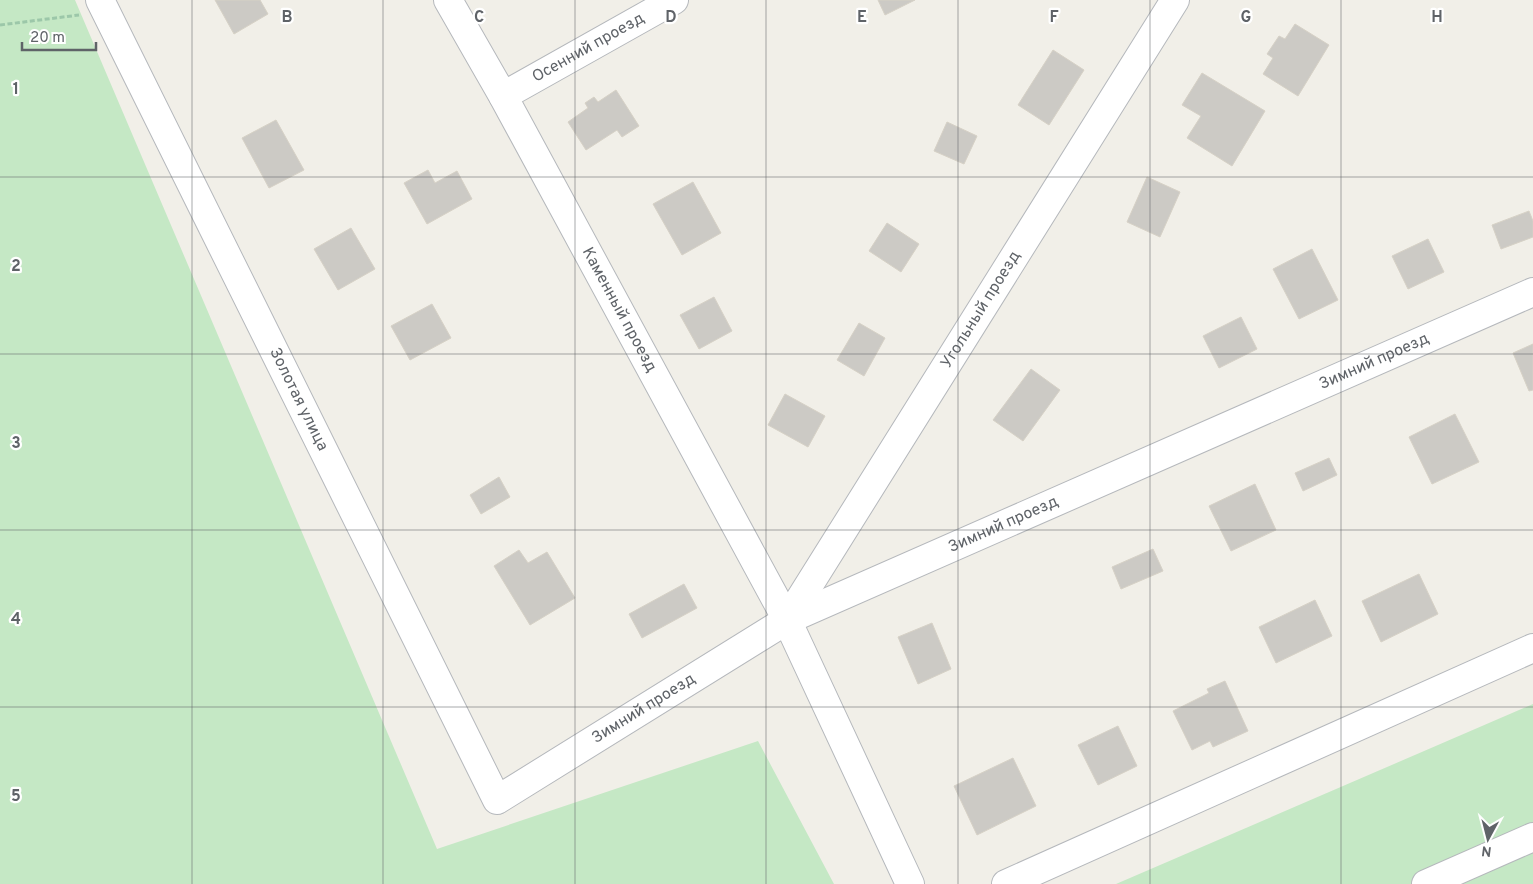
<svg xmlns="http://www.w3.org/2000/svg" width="1533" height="884" font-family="Overpass,sans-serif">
  <rect width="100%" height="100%" fill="#f1efe8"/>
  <g fill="#c5e8c5">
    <path d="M0,0h75l362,849 321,-108 76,143h-834z"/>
    <path d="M1533,704v180h-417z"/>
  </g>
  <g fill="#cccac5" stroke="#d6d1c6">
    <path d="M215,0h45l8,14 -34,20z"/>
    <path d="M878,0h37l-30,15z"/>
    <path d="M1295,24l34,21 -31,51 -35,-22 10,-16 -6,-4 12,-18 6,3z"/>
    <path d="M1053,50l31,20 -35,55 -31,-20z"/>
    <path d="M1202,73l63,38 -33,55 -45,-28 14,-22 -19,-11z"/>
    <path d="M616,90l23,36 -17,11 -5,-7 -31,20 -18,-28 20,-14 -3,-5 9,-6 4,5z"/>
    <path d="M276,120l28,50 -35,18 -27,-50z"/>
    <path d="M947,122l30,14 -13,28 -30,-13z"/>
    <path d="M428,170l7,13 22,-12 15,28 -45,25 -23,-41z"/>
    <path d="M1147,177l33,15 -20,45 -33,-15z"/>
    <path d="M693,182l28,51 -39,22 -29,-51z"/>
    <path d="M1529,211l4,10v16l-32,12 -9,-24z"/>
    <path d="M887,223l32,21 -18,28 -32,-21z"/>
    <path d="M351,228l24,41 -37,21 -24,-41z"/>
    <path d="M1428,239l16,33 -36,17 -16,-33z"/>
    <path d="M1312,249l26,51 -39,19 -26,-50z"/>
    <path d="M714,297l18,34 -33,18 -19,-34z"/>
    <path d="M432,304l19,34 -41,22 -19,-34z"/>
    <path d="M1241,317l16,32 -38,19 -16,-32z"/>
    <path d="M859,323l26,15 -21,38 -27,-16z"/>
    <path d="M1533,344v46l-4,1 -16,-38z"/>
    <path d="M1031,369l29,21 -37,51 -30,-21z"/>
    <path d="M785,394l40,22 -17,31 -40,-22z"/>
    <path d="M1455,414l24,48 -47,22 -23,-47z"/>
    <path d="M1329,458l8,17 -34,16 -8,-18z"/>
    <path d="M499,477l11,20 -29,17 -11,-19z"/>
    <path d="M1255,484l21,46 -45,21 -22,-45z"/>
    <path d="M1153,549l10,22 -42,18 -9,-22z"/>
    <path d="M519,550l9,13 19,-11 28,46 -45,27 -36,-59z"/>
    <path d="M1419,574l19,40 -57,28 -19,-41z"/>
    <path d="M684,584l13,24 -55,30 -13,-24z"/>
    <path d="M1315,600l17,36 -56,27 -17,-36z"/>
    <path d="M932,623l19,46 -33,15 -20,-47z"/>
    <path d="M1225,681l23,50 -35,16 -3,-6 -18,9 -19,-39 36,-18 -2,-4z"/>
    <path d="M1118,726l19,40 -39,19 -20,-40z"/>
    <path d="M1013,758l23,48 -59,29 -23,-49z"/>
  </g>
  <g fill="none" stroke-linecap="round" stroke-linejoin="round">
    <defs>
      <g id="minor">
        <path id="s1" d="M100,0l397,800 290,-180 746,-328"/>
        <path id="s2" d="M448,0l55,96 284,524 123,264"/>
        <path id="s3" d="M503,96l171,-96"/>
        <path id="s4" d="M787,620l388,-620"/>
        <path d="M1006,884l527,-236"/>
        <path d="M1426,884l107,-47"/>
      </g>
    </defs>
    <use href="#minor" stroke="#b5b8bc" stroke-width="30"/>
    <path stroke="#9cc7a9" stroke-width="3" stroke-dasharray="5 2.5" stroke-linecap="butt" d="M0,25l79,-10"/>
    <use href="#minor" stroke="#fff" stroke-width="28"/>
  </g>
  <path fill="none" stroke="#5f6368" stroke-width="1" stroke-opacity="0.55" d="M192,0v884M383,0v884M575,0v884M766,0v884M958,0v884M1150,0v884M1341,0v884M0,177h1533M0,354h1533M0,530h1533M0,707h1533"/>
  <g text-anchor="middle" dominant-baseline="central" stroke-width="4.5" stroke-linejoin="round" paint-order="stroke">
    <g font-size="16" fill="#5f6368" stroke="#fff">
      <text stroke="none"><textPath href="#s3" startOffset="98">Осенний проезд</textPath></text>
      <text stroke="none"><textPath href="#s2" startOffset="354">Каменный проезд</textPath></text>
      <text stroke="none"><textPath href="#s4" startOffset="366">Угольный проезд</textPath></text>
      <text stroke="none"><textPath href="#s1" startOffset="1876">Зимний проезд</textPath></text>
      <text stroke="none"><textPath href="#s1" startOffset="446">Золотая улица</textPath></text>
      <text stroke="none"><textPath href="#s1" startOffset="1471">Зимний проезд</textPath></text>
      <text stroke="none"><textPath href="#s1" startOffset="1066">Зимний проезд</textPath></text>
    </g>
  </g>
  <g font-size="16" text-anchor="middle" font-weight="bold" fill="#5f6368" stroke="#fff" stroke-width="4.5" stroke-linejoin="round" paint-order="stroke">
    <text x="287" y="22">B</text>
    <text x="479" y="22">C</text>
    <text x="671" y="22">D</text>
    <text x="862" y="22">E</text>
    <text x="1054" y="22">F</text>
    <text x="1246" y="22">G</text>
    <text x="1437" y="22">H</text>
    <text x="16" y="94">1</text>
    <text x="16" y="271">2</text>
    <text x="16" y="448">3</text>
    <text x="16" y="624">4</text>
    <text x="16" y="801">5</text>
  </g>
  <g transform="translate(1488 839) rotate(187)" stroke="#ffffff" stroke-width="4" paint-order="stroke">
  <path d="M0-4L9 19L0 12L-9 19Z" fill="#5f6368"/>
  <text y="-8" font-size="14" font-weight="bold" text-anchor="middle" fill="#5f6368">N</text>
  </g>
  <path d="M22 42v8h74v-8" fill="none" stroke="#5f6368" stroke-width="2.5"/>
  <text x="30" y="42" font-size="15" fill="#5f6368" stroke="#ffffff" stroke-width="4" paint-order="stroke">20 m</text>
</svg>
